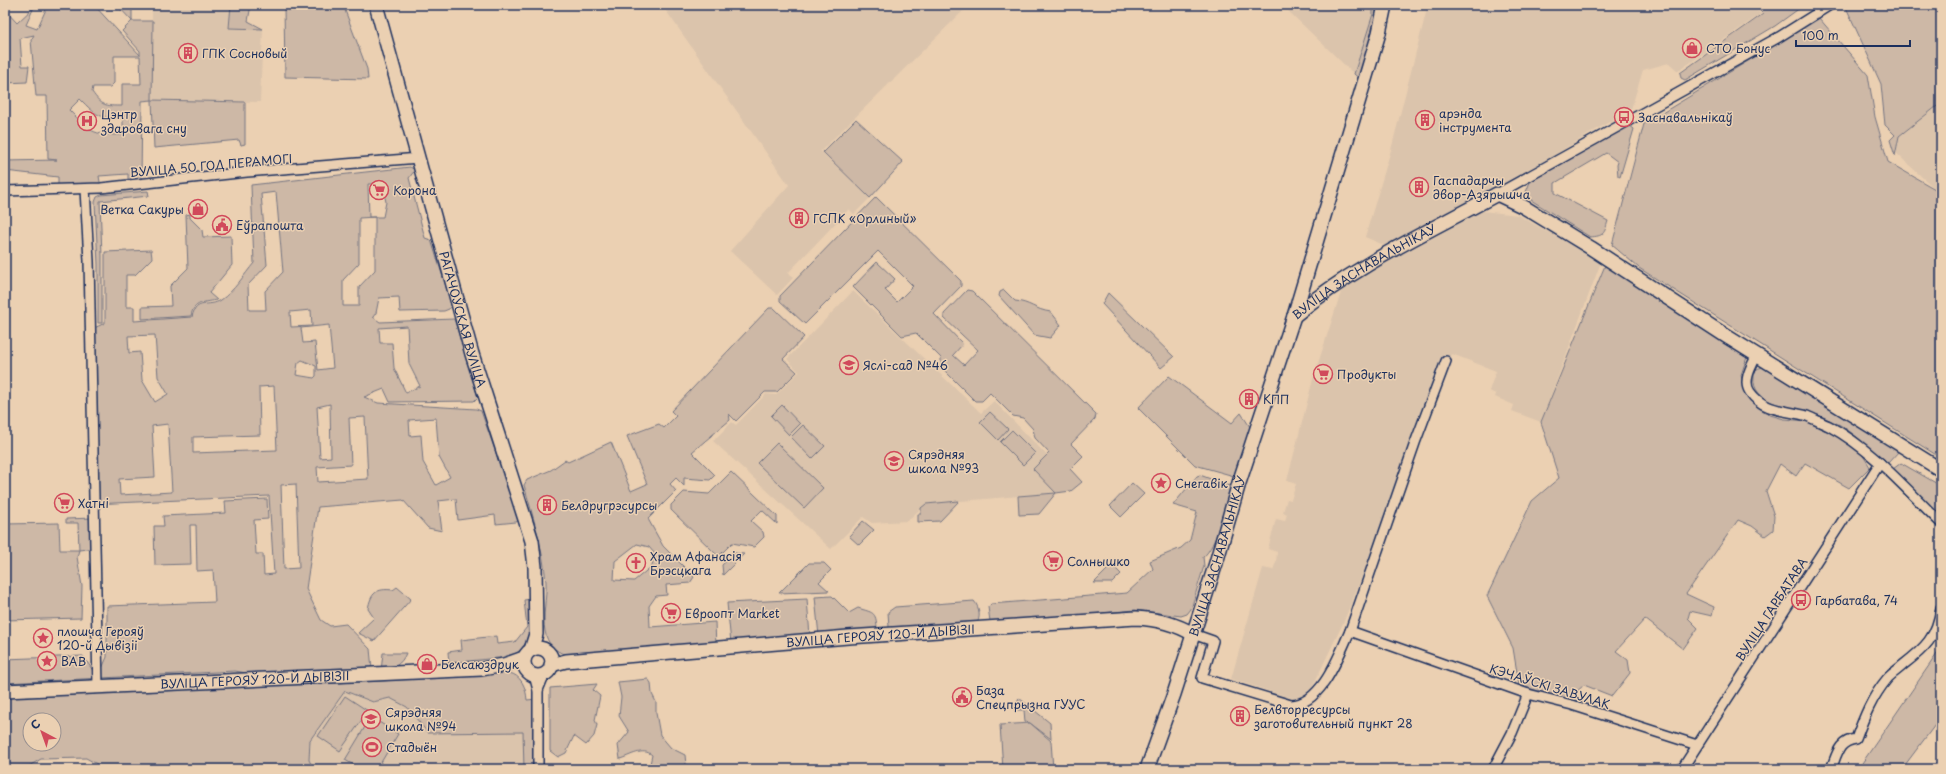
<svg xmlns="http://www.w3.org/2000/svg" width="1946" height="774" font-family="'Playpen Sans',sans-serif">
  <rect width="100%" height="100%" fill="#ebd0b2"/>
  <filter id="ink" filterUnits="userSpaceOnUse"><feTurbulence type="fractalNoise" baseFrequency=".025" numOctaves="2"/><feDisplacementMap in="SourceGraphic" scale="8" xChannelSelector="R" yChannelSelector="G"/><feConvolveMatrix kernelMatrix="1 2 1 2 8 2 1 2 1" color-interpolation-filters="sRGB"/></filter>
  <g filter="url(#ink)">
    <g fill="#dbc4ac">
      <path d="M152,5h79l-2,23 34,1 -3,73 -108,-2z"/>
      <path d="M662,5h307l-148,146 49,47 -16,16 -5,-5 -61,64 5,5 -16,17 -47,-44 59,-66z"/>
      <path d="M1282,5h91v9l-19,60z"/>
      <path d="M1428,5h323l10,9 -83,57 -9,-8 -26,7 -12,39 -82,49 -163,88 -21,-9 26,-87z"/>
      <path d="M1939,105l2,2v84l-6,-2 -40,-37 4,-16z"/>
      <path d="M1482,211l36,4 83,47 -60,160 -29,-11 2,-6 -19,-8 1,-3 -7,-3 7,-20 -44,-17 -1,3 -7,-3 -48,138 -52,129 -34,71 -14,8 -65,-21 32,-111 10,2 3,-8 1,-10 -9,-3 8,-30 9,2 2,-7 -4,-2 4,-13 4,1 5,-16 -9,-3 26,-102 28,-87 16,-13z"/>
      <path d="M853,291l128,122 13,-12 76,78 -14,14 -130,11 -19,17 -35,2 -9,-6 -32,32 -118,-108 19,-19 4,3 30,-31 10,1 23,-23 -12,-13z"/>
      <path d="M345,691l28,11 17,-4 17,9 22,26 95,-1v37h-202l-13,-6 1,-23z"/>
    </g>
    <g fill="#cdb8a6" stroke="#747482" fill-rule="evenodd">
      <path d="M48,5h46l46,50v-4l-18,-20 10,-10 -15,-16h15v16h21l-1,79 93,2v42l-4,1 -2,-5 -85,8 -2,-48 -10,1 -1,78 -13,2v-7l-29,2 2,12 -43,2v-13l-53,-6v-10l52,-1 -9,-1 -1,-63h-11l-5,-56 3,-5 -14,3 2,28h7l-2,16 -21,1 -1,40v-113l12,13 17,-16 -8,18 11,4zM114,56h26l1,28h-19v22c-17,0 -20,0 -30,-14l1,-5h17l4,-4zM80,99c17,17 18,19 43,19v17c-32,0 -32,-3 -54,-25z"/>
      <path d="M231,5h20l-3,16 15,8 -34,-1z"/>
      <path d="M284,5h59l24,64 1,10 -83,-2z"/>
      <path d="M1373,5h12l-22,77 -9,-8 19,-60z"/>
      <path d="M1754,5h50l-29,21 -90,54 -4,-2 -1,-5 83,-59z"/>
      <path d="M1845,5h96v98l-42,33 -4,20 -5,-16 5,-5 -10,-10 -4,-41z"/>
      <path d="M1819,18l49,57 7,42 13,45 47,27 6,2v267l-302,-190 -27,-23 32,-121z"/>
      <path d="M856,119l47,43 -33,36 -47,-46z"/>
      <path d="M1629,125l5,4 -14,48 -2,-1 -1,-11 1,-3 -12,-9 -51,30v10l53,28c-4,13 -4,15 -18,16l-59,-37 -5,-8 4,-10z"/>
      <path d="M410,167l5,3 -6,8 16,60 6,2 21,65 -3,4 -5,2 -44,1 -1,-15 -20,1 -3,15 -3,4 7,5 74,-3 24,78 -4,4 -84,1 -6,-13 -20,8 14,6 98,6 5,2 39,109 -4,2 -20,2 -1,-9 -37,5 -2,-21 -18,2 4,30 -14,-3 -25,-28 -85,7 -12,82 15,31 9,6 16,-2 24,25 2,20 -109,7 -28,-5 -230,12v-24l78,-3 15,22 9,-21v-51l108,-4 -2,-32 -16,1 -1,-46h-6l1,39 -36,1 -1,-39h10l-1,-10 63,-3 -1,-12 42,-2 1,20 -14,1 2,34h7l1,21 10,-1 -5,-78 -176,8 -3,-174 15,-7v-71l46,-2 1,8 -17,17h-9v32h8v14l58,-4c4,-19 17,-9 29,-17 13,-9 23,-25 33,-37l-3,-78zM368,184h14l4,18 -3,15h-14zM276,192l7,80 -18,19 1,19h-17l-1,-25 19,-20 -6,-71zM375,217v53l-16,17v19h-16v-26l16,-17v-45zM311,310l1,16 -21,1 -1,-15zM329,325l4,43 -15,2 -3,-28 -12,1 -2,-15zM407,326l2,38 11,22 -14,7 -12,-25 -2,-25h-12l-1,-15zM155,335l3,42 10,17 -13,8 -13,-22 -2,-28 -11,1 -1,-17zM302,360l14,6v10l-2,2 -18,-3 2,-12zM274,386l3,64 -84,3v-16l67,-2 -1,-48zM330,404l1,53 -11,1 -3,-51zM365,417l3,62 -50,3 -1,-15 34,-2 -2,-47zM436,418l3,39 11,20 -14,8 -13,-23 -2,-27 -11,1 -1,-16zM168,424l4,68 -52,3 -1,-16 36,-2 -3,-51zM296,484l3,84 -15,1 -3,-84z"/>
      <path d="M148,191l1,5 -49,5 2,55v67h-4v-59l-3,-62 2,-5 4,-2z"/>
      <path d="M876,197l85,84v5l-27,28 29,30 -10,11 11,10 14,-15 -34,-32v-4l23,-24 5,1 124,123 -1,5 -24,25 12,12 -13,13 12,13 -11,9 -15,2 -17,21 -20,1 -1,-19 38,-3 -23,-24 16,-16 -14,-15 -2,-9 -10,-11 -10,-2 -23,-23 -8,8h-7l-34,-34v-9l-25,-25 -14,3 -49,-49 24,-25 18,17 -10,11 12,12 16,-16 -35,-35 -73,73 -25,-23v-5z"/>
      <path d="M190,214v4l12,12 1,7 28,-1 1,29 -23,28 8,7c-12,2 -24,2 -26,16l-49,3v-12l29,-1 -1,-20 18,-18 -2,-53z"/>
      <path d="M1606,263l141,94 -6,18 4,19 12,13 13,8 14,4 22,2 29,14 24,14 11,18 -21,21 -44,-25 -9,13 -16,-12 -14,27 8,25 -1,14 -8,6 -13,-10 -14,-6 -52,74 28,13 -2,9 -22,-5 -2,7 10,10 -15,21 -38,-30 -29,32 12,9 2,13 -18,23 -28,-11 -17,15 -48,-15 -6,-37 -26,-52 45,-95 27,-23 -18,-56z"/>
      <path d="M1004,290l11,11c15,1 20,9 36,11l10,13 -11,13 -16,-3 -35,-39 1,-4z"/>
      <path d="M1108,293l66,64 -13,11 -59,-64z"/>
      <path d="M769,308h5l30,29 -21,22 14,13 -20,20h-12l-29,29 -7,-7 1,6 -38,32 23,23 -5,5 -26,-2v8l-8,-8 -6,6 6,7 -28,28 15,27 31,31 -4,6 -24,2 1,10 -11,1 -7,10 1,21 65,-5 1,26 -150,7c-11,-4 -19,-11 -21,-24 -3,-15 2,-33 1,-49 -3,-34 -13,-65 -22,-97l3,-5 24,-10 14,-10 3,2 43,-20 20,49 16,-7 -20,-48 32,-12 5,4 12,-12 -5,-5zM637,544l12,3 5,6 -2,13 -18,15 -20,-1 1,-19z"/>
      <path d="M1764,367l136,83 -13,14c-15,-13 -30,-29 -47,-39 -8,-4 -17,-8 -25,-11 -20,-6 -65,-9 -61,-38 0,-7 4,-8 10,-9z"/>
      <path d="M1169,376l63,47 9,-10 11,17 -14,43 -4,3 -39,-11 -57,-57z"/>
      <path d="M782,405l18,19 -11,11 -18,-19z"/>
      <path d="M990,412l18,17 -10,11 -18,-18z"/>
      <path d="M803,425l22,21 -13,13 -21,-22z"/>
      <path d="M1012,430l23,23 -12,12 -23,-23z"/>
      <path d="M777,443l46,45 -19,20 -47,-45z"/>
      <path d="M1901,463l40,23v33l-48,-46v-4z"/>
      <path d="M731,472l46,44v8l-15,-14 -11,11 12,11 1,5 -10,10 -22,-4 -12,12 -4,-1 -45,-44v-5l13,-13 25,2z"/>
      <path d="M1200,475l32,12c-5,16 -16,61 -29,70l1,9 -13,43 -4,5 -6,2 -46,-6 -142,13 -3,-2 -2,-14 3,-3 136,-11 26,-24 -3,-8 31,-13 9,-8 7,-28 -24,-7 24,-29z"/>
      <path d="M1132,483l12,11 -23,23 -11,-11z"/>
      <path d="M959,501l-19,20 -22,1v-8h3v-6l5,-4z"/>
      <path d="M93,518l2,30 -16,2 -2,7 5,29 -1,32 -76,2v-96l54,-1 1,27h19l-1,-27h-12v-4z"/>
      <path d="M863,521l11,9 -15,15 -10,-9z"/>
      <path d="M735,553l9,1 -21,21 -1,-10z"/>
      <path d="M809,563h15l7,7 -12,12 10,9 -50,2z"/>
      <path d="M1112,565l9,9 -9,9h-18z"/>
      <path d="M397,587l14,12 -37,42 -16,-8 16,-15 -6,-9c3,-16 8,-21 25,-19z"/>
      <path d="M832,596l17,17 9,-5c15,5 18,3 19,20l-58,8 -4,-39z"/>
      <path d="M531,599c-1,22 3,51 -24,58l-58,6 -1,-11 14,-2 -1,-10 35,-4 1,8 18,-2 12,-15 -3,-27z"/>
      <path d="M807,599l3,37 -79,7 -4,-40z"/>
      <path d="M974,601c6,7 7,17 2,24l-83,7 -4,-5 -1,-15 7,-5z"/>
      <path d="M1941,648v69l-39,52h-44z"/>
      <path d="M383,653h23c-4,11 -13,16 -25,18z"/>
      <path d="M509,673c12,2 17,14 18,27l10,-1 1,70h-14l-1,-37 -95,1 -21,-26 -17,-9 -17,4 -28,-11 -35,49 -1,20 2,4 11,5h-225v-5l-11,-6 -45,1 -12,7 -24,1v-70l376,-16zM30,720h24v24h-24z"/>
      <path d="M648,679l3,4 1,11 4,8v11l4,22 11,13 14,7 1,10 10,4h-40l-6,-5 2,-9c-9,-8 -22,1 -32,4l-2,-14 11,-13 -10,-16 2,-19 -3,-15z"/>
      <path d="M597,684l-4,6 7,6 -5,24 2,5 -3,11 -8,9 -12,-9 -8,17 -8,4 -8,-6v-63z"/>
      <path d="M345,696l23,15 -28,40 -22,-15z"/>
      <path d="M1019,698l31,25 1,16 -21,-16 -5,-1 -1,-12h-9z"/>
      <path d="M371,717l27,17 -21,35h-16l-16,-9z"/>
      <path d="M1030,723l21,18 2,28h-50l-3,-44z"/>
    </g>
    <g fill="none" stroke-linecap="round" stroke-linejoin="round">
      <defs>
        <g id="street">
          <path d="M85,189l4,72 9,426"/>
          <path d="M5,191l96,-3 146,-16 172,-14"/>
          <path d="M1497,194l282,-157 51,-32"/>
          <path d="M1757,355c-5,10 -15,26 -7,37 14,20 36,18 57,24 7,3 15,7 22,10 44,24 77,63 112,97"/>
          <path d="M1350,631l178,63 44,11 125,40"/>
          <path d="M1193,634l20,7 -11,37 89,27c31,-1 48,-50 59,-74l65,-188 31,-82"/>
          <path d="M534,675l4,15v79"/>
          <path d="M538,690l7,-17"/>
          <path d="M1493,769l19,-36 16,-39"/>
          <path d="M1682,769l198,-306"/>
          <path d="M1831,769c6,-14 7,-28 25,-30 8,-22 16,-42 31,-60 4,-5 11,-9 16,-14 22,-17 34,-28 38,-57"/>
        </g>
        <g id="secondary">
          <path id="s1" d="M376,5l96,349 60,187 3,26 1,67 -5,16"/>
          <path id="s2" d="M1294,316c61,-51 134,-84 203,-122l27,13 67,41 135,88 215,134"/>
          <circle cx="538" cy="662" r="14"/>
          <path id="s3" d="M551,665l15,-4 282,-24 288,-19c20,1 40,6 57,16"/>
          <path id="s4" d="M5,691l477,-22 22,-4 20,-7"/>
          <path id="s5" d="M1147,769l27,-75 42,-131 23,-80 55,-167 85,-283 6,-28"/>
        </g>
      </defs>
      <use href="#street" stroke="#1b2f5e" stroke-width="12"/>
      <use href="#secondary" stroke="#1b2f5e" stroke-width="16"/>
      <use href="#street" stroke="#ebd0b2" stroke-width="9"/>
      <use href="#secondary" stroke="#ebd0b2" stroke-width="13"/>
    </g>
  </g>
  <defs>
    <symbol id="shop-ring" viewBox="-11 -11 22 22"><circle r="9.5" fill="#ebd0b2" stroke="#d1495b" stroke-width="1.5"/><path d="M-5-2.5h2.3a2.7 3.5 0 0 1 5.4 0H5L5.5 6h-11ZM-1.5-2.5h3a1.5 2.3 0 0 0-3 0Z" fill="#d1495b"/></symbol>
    <symbol id="building-ring" viewBox="-11 -11 22 22"><circle r="9.5" fill="#ebd0b2" stroke="#d1495b" stroke-width="1.5"/><path d="M-4-6H4V6H1V3H-1V6H-4ZM-2.5-4.3h1.7v1.8h-1.7ZM.8-4.3h1.7v1.8H.8ZM-2.5-1h1.7V.8h-1.7ZM.8-1h1.7V.8H.8Z" fill="#d1495b"/></symbol>
    <symbol id="bus-ring" viewBox="-11 -11 22 22"><circle r="9.5" fill="#ebd0b2" stroke="#d1495b" stroke-width="1.5"/><path d="M-5-6H5V4H4V6H2V4H-2V6H-4V4H-5ZM-3.5-4V0h7V-4ZM-3.5 1.2v1.5H-2V1.2ZM2 1.2v1.5H3.5V1.2Z" fill="#d1495b"/></symbol>
    <symbol id="hospital-ring" viewBox="-11 -11 22 22"><circle r="9.5" fill="#ebd0b2" stroke="#d1495b" stroke-width="1.5"/><path d="M-5-5h3v3.5h4V-5h3V5h-3V1.5h-4V5h-3Z" fill="#d1495b"/></symbol>
    <symbol id="supermarket-ring" viewBox="-11 -11 22 22"><circle r="9.5" fill="#ebd0b2" stroke="#d1495b" stroke-width="1.5"/><path d="M-6-5.5h2.5l.6 2H6L4.5 2H-2.5L-4.4-4H-6ZM-1.5 3.2a1.3 1.3 0 1 0 .1 0ZM3 3.2a1.3 1.3 0 1 0 .1 0Z" fill="#d1495b"/></symbol>
    <symbol id="civic-ring" viewBox="-11 -11 22 22"><circle r="9.5" fill="#ebd0b2" stroke="#d1495b" stroke-width="1.5"/><path d="M-.6-6.5H3V-4.5H.6V-3L4-1V1h2V6H-6V1h2V-1L-.6-3ZM-1.2 2.5V6h2.4V2.5Z" fill="#d1495b"/></symbol>
    <symbol id="school-ring" viewBox="-11 -11 22 22"><circle r="9.5" fill="#ebd0b2" stroke="#d1495b" stroke-width="1.5"/><path d="M0-5L7-2L0 1L-7-2ZM-4 1L0 2.5L4 1V4Q0 6-4 4Z" fill="#d1495b"/></symbol>
    <symbol id="sight-ring" viewBox="-11 -11 22 22"><circle r="9.5" fill="#ebd0b2" stroke="#d1495b" stroke-width="1.5"/><path d="M0-6L1.8-2.2L6-1.7L2.9 1.2L3.7 5.4L0 3.3L-3.7 5.4L-2.9 1.2L-6-1.7L-1.8-2.2Z" fill="#d1495b"/></symbol>
    <symbol id="church-ring" viewBox="-11 -11 22 22"><circle r="9.5" fill="#ebd0b2" stroke="#d1495b" stroke-width="1.5"/><path d="M-1.2-6h2.4v3.5h3.3v2.4h-3.3V6h-2.4V-.1h-3.3v-2.4h3.3Z" fill="#d1495b"/></symbol>
    <symbol id="stadium-ring" viewBox="-11 -11 22 22"><circle r="9.5" fill="#ebd0b2" stroke="#d1495b" stroke-width="1.5"/><path d="M0-5a6.5 5 0 1 0 0 10a6.5 5 0 1 0 0-10ZM-3.5-1.8h7v3.6h-7Z" fill="#d1495b"/></symbol>
  </defs>
  <g fill-rule="evenodd">
    <use href="#shop-ring" x="1681" y="37" width="22" height="22"/>
    <use href="#building-ring" x="177" y="42" width="22" height="22"/>
    <use href="#bus-ring" x="1613" y="106" width="22" height="22"/>
    <use href="#building-ring" x="1414" y="109" width="22" height="22"/>
    <use href="#hospital-ring" x="76" y="110" width="22" height="22"/>
    <use href="#building-ring" x="1408" y="176" width="22" height="22"/>
    <use href="#supermarket-ring" x="368" y="179" width="22" height="22"/>
    <use href="#shop-ring" x="187" y="198" width="22" height="22"/>
    <use href="#building-ring" x="788" y="207" width="22" height="22"/>
    <use href="#civic-ring" x="211" y="214" width="22" height="22"/>
    <use href="#school-ring" x="838" y="354" width="22" height="22"/>
    <use href="#supermarket-ring" x="1312" y="363" width="22" height="22"/>
    <use href="#building-ring" x="1238" y="388" width="22" height="22"/>
    <use href="#school-ring" x="883" y="450" width="22" height="22"/>
    <use href="#sight-ring" x="1150" y="472" width="22" height="22"/>
    <use href="#supermarket-ring" x="53" y="492" width="22" height="22"/>
    <use href="#building-ring" x="536" y="494" width="22" height="22"/>
    <use href="#supermarket-ring" x="1042" y="550" width="22" height="22"/>
    <use href="#church-ring" x="625" y="552" width="22" height="22"/>
    <use href="#bus-ring" x="1790" y="589" width="22" height="22"/>
    <use href="#supermarket-ring" x="660" y="602" width="22" height="22"/>
    <use href="#sight-ring" x="32" y="627" width="22" height="22"/>
    <use href="#sight-ring" x="36" y="650" width="22" height="22"/>
    <use href="#shop-ring" x="416" y="653" width="22" height="22"/>
    <use href="#civic-ring" x="951" y="686" width="22" height="22"/>
    <use href="#building-ring" x="1229" y="705" width="22" height="22"/>
    <use href="#school-ring" x="360" y="708" width="22" height="22"/>
    <use href="#stadium-ring" x="361" y="736" width="22" height="22"/>
  </g>
  <g text-anchor="middle" dominant-baseline="central" stroke-width="3" stroke-linejoin="round" paint-order="stroke">
    <g font-size="12" fill="#1b2f5e" stroke="#ebd0b2" text-anchor="start">
      <text x="1706" y="48">СТО Бонус</text>
      <text x="202" y="53">ГПК Сосновый</text>
      <text x="1439" y="113">арэнда<tspan x="1439" dy="14">інструмента</tspan></text>
      <text x="101" y="114">Цэнтр<tspan x="101" dy="14">здаровага сну</tspan></text>
      <text x="1638" y="117">Заснавальнікаў</text>
      <text x="1433" y="180">Гаспадарчы<tspan x="1433" dy="14">двор-Азярышча</tspan></text>
      <text x="393" y="190">Корона</text>
      <text x="184" y="209" text-anchor="end">Ветка Сакуры</text>
      <text x="813" y="218">ГСПК «Орлиный»</text>
      <text x="236" y="225">Еўрапошта</text>
      <text x="863" y="365">Яслі-сад №46</text>
      <text x="1337" y="374">Продукты</text>
      <text x="1263" y="399">КПП</text>
      <text x="908" y="454">Сярэдняя<tspan x="908" dy="14">школа №93</tspan></text>
      <text x="1175" y="483">Снегавік</text>
      <text x="78" y="503">Хатні</text>
      <text x="561" y="505">Белдругрэсурсы</text>
      <text x="650" y="556">Храм Афанасія<tspan x="650" dy="14">Брэсцкага</tspan></text>
      <text x="1067" y="561">Солнышко</text>
      <text x="1815" y="600">Гарбатава, 74</text>
      <text x="685" y="613">Евроопт Market</text>
      <text x="57" y="631">плошча Герояў<tspan x="57" dy="14">120-й Дывізіі</tspan></text>
      <text x="61" y="661">ВАВ</text>
      <text x="441" y="664">Белсаюздрук</text>
      <text x="976" y="690">База<tspan x="976" dy="14">Спецпрызна ГУУС</tspan></text>
      <text x="1254" y="709">Белвторресурсы<tspan x="1254" dy="14">заготовительный пункт 28</tspan></text>
      <text x="385" y="712">Сярэдняя<tspan x="385" dy="14">школа №94</tspan></text>
      <text x="386" y="747">Стадыён</text>
    </g>
    <g font-size="12" fill="#1b2f5e" stroke="#ebd0b2">
      <text transform="translate(211 165) rotate(-5)">ВУЛІЦА 50 ГОД ПЕРАМОГІ</text>
      <text stroke="none"><textPath href="#s2" startOffset="83">ВУЛІЦА ЗАСНАВАЛЬНІКАЎ</textPath></text>
      <text stroke="none"><textPath href="#s1" startOffset="326">РАГАЧОЎСКАЯ ВУЛІЦА</textPath></text>
      <text stroke="none"><textPath href="#s5" startOffset="224">ВУЛІЦА ЗАСНАВАЛЬНІКАЎ</textPath></text>
      <text transform="translate(1771 609) rotate(-57)">ВУЛІЦА ГАРБАТАВА</text>
      <text stroke="none"><textPath href="#s3" startOffset="331">ВУЛІЦА ГЕРОЯЎ 120-Й ДЫВІЗІІ</textPath></text>
      <text stroke="none"><textPath href="#s4" startOffset="250">ВУЛІЦА ГЕРОЯЎ 120-Й ДЫВІЗІІ</textPath></text>
      <text transform="translate(1550 686) rotate(17)">КЭЧАЎСКІ ЗАВУЛАК</text>
    </g>
  </g>
  <rect width="1946" height="774" fill="none" stroke="#ebd0b2" stroke-width="20"/>
  <rect x="10" y="10" width="1926" height="754" fill="none" stroke="#1b2f5e" stroke-width="1.5" filter="url(#ink)"/>
  <g transform="translate(42 732) rotate(319)"><circle r="19" fill="#ebd0b2" stroke="#989090"/>
  <path d="M0-3L7 15L0 10L-7 15Z" fill="#d1495b"/>
  <text y="-6" font-size="11" font-weight="bold" text-anchor="middle" fill="#1b2f5e">С</text>
  </g>
  <path d="M1796 40v6h114v-6" fill="none" stroke="#1b2f5e" stroke-width="2"/>
  <text x="1802" y="40" font-size="12" fill="#1b2f5e" stroke="#ebd0b2" stroke-width="3" paint-order="stroke">100 m</text>
</svg>
